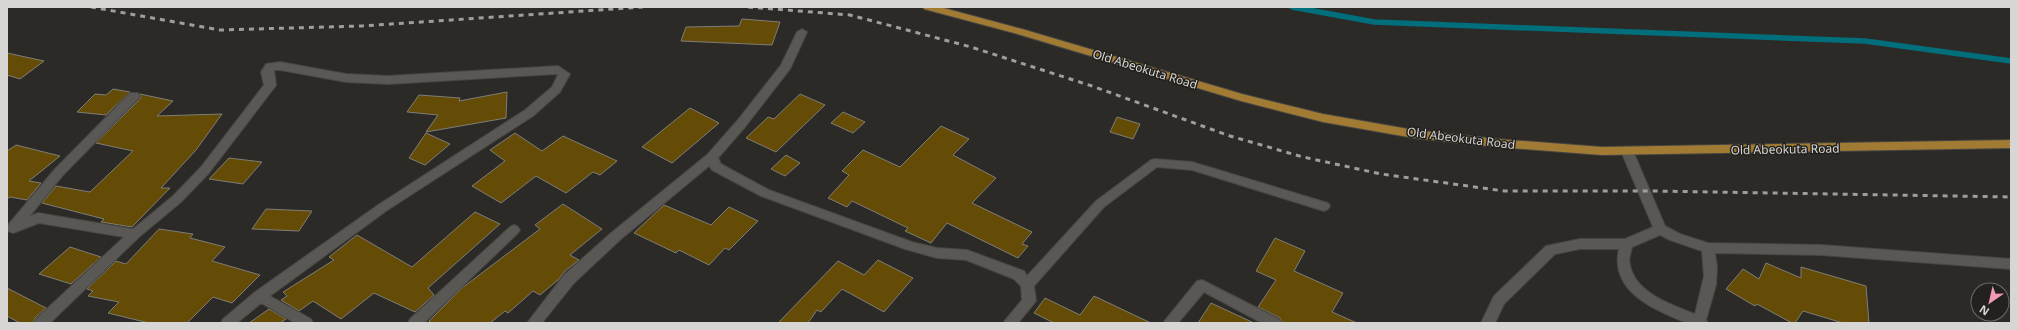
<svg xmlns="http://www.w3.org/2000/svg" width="2018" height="330" font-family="'Noto Sans',sans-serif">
  <rect width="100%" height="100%" fill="#2c2a27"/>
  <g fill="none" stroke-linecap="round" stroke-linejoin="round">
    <path stroke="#006e7b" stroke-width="5.5" d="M1292,7l82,15 491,19 146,20"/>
  </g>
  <g fill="#644c06" stroke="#7f7d79">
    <path d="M742,19l38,3 -8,23 -91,-4 5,-14 53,-1z"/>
    <path d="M7,53l37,8 -24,18 -13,-4z"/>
    <path d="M113,89l17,3 -24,23 -29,-3 18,-18 11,1z"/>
    <path d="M507,92l-1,26 -80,14 12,-17 -31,-3 12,-17 41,3 -1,3z"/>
    <path d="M140,94l33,7 -16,15 65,-2 -26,36 -35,38h9l-38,39 -31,-5 3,-3 -62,-16 14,-17 34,6 43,-41 -37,-8 43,-43 2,-3z"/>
    <path d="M800,94l25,11 -49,47 -30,-14 22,-21 6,2z"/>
    <path d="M690,108l29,15 -47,40 -30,-16z"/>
    <path d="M843,112l22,10 -12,11 -22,-10z"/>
    <path d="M1117,117l23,7 -7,15 -23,-7z"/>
    <path d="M941,126l28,13 -16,16 43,23 -24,25 60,29 -10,12 6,2 -10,12 -71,-35 -16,20 -26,-12 3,-3 -56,-27 -5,6 -19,-9 21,-23 -7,-4 21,-21 37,17z"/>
    <path d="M426,133l24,11 -25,21 -16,-7z"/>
    <path d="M515,133l27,18 21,-15 54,25 -17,14 -7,-3 -27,21 -30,-17 -35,27 -29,-17 33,-25 -15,-11z"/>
    <path d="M16,145l44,11 -31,25 12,2 -14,17 -17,-3 -3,2v-48z"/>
    <path d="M786,155l14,8 -15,13 -14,-7z"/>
    <path d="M229,158l33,4 -19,22 -34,-5z"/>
    <path d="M563,204l39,25 -32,26 9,5 -14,11 -7,9 -18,15 -7,-4 -25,22 -3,-2 -15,12h-58l-3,-2 33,-33 78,-59 -5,-4z"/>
    <path d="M664,205l47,20 18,-18 29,14 -29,29 -4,-2 -16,17 -30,-15 -3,3 -42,-20z"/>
    <path d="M266,209l46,2 -13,20 -47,-2z"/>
    <path d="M475,212l25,12 -72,64 6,7 -19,17 -41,-19 -33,26 -28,-18 -14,10 -18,-11 6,-4 -4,-4 51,-32 -5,-3 28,-22 55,32z"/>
    <path d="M159,229l34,5 -3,4 35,9 -13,14 48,14 -28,28 -19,-6 -26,26h-38l-41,-10 11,-11 -31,-6 5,-5 -6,-2 29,-28 10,3z"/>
    <path d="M1275,238l30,13 -11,20 49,22 -11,19 25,11h-75l-2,-5 -22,-11 18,-27 -20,-9z"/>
    <path d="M70,247l31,10 -30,27 -32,-10z"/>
    <path d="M878,260l35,18 -29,34 -42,-23 -21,23 -4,-2 -9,13h-30l60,-62 26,14z"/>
    <path d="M1766,263l35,15v-11l65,19 3,37h-26l-40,-12 -8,12h-3l-35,-19 -2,2 -29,-17 17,-20 16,10z"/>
    <path d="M7,288l39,20 -11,10 -2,5h-13l-13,-7z"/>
    <path d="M1094,296l57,27h-97l-20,-10 11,-15 35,17z"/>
    <path d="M1211,303l43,20h-56z"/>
    <path d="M269,309l17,10 -6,4h-31z"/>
  </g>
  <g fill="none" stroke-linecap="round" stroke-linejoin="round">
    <defs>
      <g id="minor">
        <path d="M802,29l5,3 -17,37 -45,58 -27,31 3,6 48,26 143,52 25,6 30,2 57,21 3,5 69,-75 55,-41 4,-1 37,3 136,41 2,3 -2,3 -4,2 -132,-41 -35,-3 -53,40 -70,79 2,15 -18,22h-15l19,-23 -1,-14 -7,-7 -48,-19 -29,-2 -32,-9 -144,-53 -49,-26 -3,-4 -88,73 -47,44 -32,40h-15l37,-48 47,-42 97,-79 29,-33 44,-56 16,-33z"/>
        <path d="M280,62l66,12 42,2 170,-10 12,8 -10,18 -27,24 -147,95 -116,85 41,23 2,4h-18l-34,-20 -24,20h-16l2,-4 32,-27 123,-87 147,-95 27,-23 6,-12 -2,-1 -168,10 -42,-2 -66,-12h-6l2,15 -2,3 -65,85 -28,29 -42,35 -89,86h-16l2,-4 88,-82 -85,-14 -26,10 -5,-2v-6l47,-56 75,-76h8l2,3 -2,3 -75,76 -34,42 9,-4 95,16 40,-33 28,-29 63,-82 -3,-13 5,-8z"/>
        <path d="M1627,147l4,1 2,3 32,75 15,8 28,9 113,2 190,14v10l-190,-14 -106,-2 2,14 -1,18 -10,35 2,3c-6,0 -13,1 -19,0 -7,-1 -16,-6 -23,-9 -27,-12 -55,-31 -47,-65h-39l-25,5 -51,50 -9,19h-14l13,-27 52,-50 34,-7h45l28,-12 -32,-76 2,-3zM1660,235l10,5 32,11 2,25 -9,38c-23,-9 -60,-21 -65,-49 -2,-6 1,-12 2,-18z"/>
        <path d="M514,225l4,2 2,3 -2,3 -94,90h-16l2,-4 100,-92z"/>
        <path d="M1202,280l77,39 2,4h-19l-58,-31 -26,31h-15l34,-42z"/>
      </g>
      <path id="trunk" d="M923,7h17l82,22 220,65 81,20 91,16 82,9 106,8 409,-7v8l-409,7 -106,-8 -82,-9 -91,-16 -82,-21 -227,-68 -90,-24z"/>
    </defs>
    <use href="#minor" stroke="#474643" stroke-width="2"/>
    <use href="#trunk" stroke="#474643" stroke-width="2"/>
    <use href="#minor" fill="#595854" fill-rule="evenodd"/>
    <use href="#trunk" fill="#a17b34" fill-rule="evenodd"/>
    <g stroke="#9f9e9c" stroke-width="3" stroke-dasharray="5 5" stroke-linecap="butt">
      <path d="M91,7l129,23 142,-4 281,-19"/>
      <path d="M748,7l102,8 121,32 121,39 138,50 73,21 78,17 123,17h149l358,6"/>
    </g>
  </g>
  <g text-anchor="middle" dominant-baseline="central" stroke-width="3" stroke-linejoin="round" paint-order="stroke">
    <g font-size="12" fill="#d7d6d4" stroke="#22211e">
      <text transform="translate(1145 69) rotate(17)">Old Abeokuta Road</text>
      <text transform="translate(1461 138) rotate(7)">Old Abeokuta Road</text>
      <text transform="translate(1785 149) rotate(-1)">Old Abeokuta Road</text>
    </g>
  </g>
  <rect width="2018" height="330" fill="none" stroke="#d7d6d4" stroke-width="16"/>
  <g transform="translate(1990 302) rotate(214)"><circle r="19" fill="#22211e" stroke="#6a6967"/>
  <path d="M0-3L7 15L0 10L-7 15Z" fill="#f09ab6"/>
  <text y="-6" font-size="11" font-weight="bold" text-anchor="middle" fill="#d7d6d4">N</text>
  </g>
</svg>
